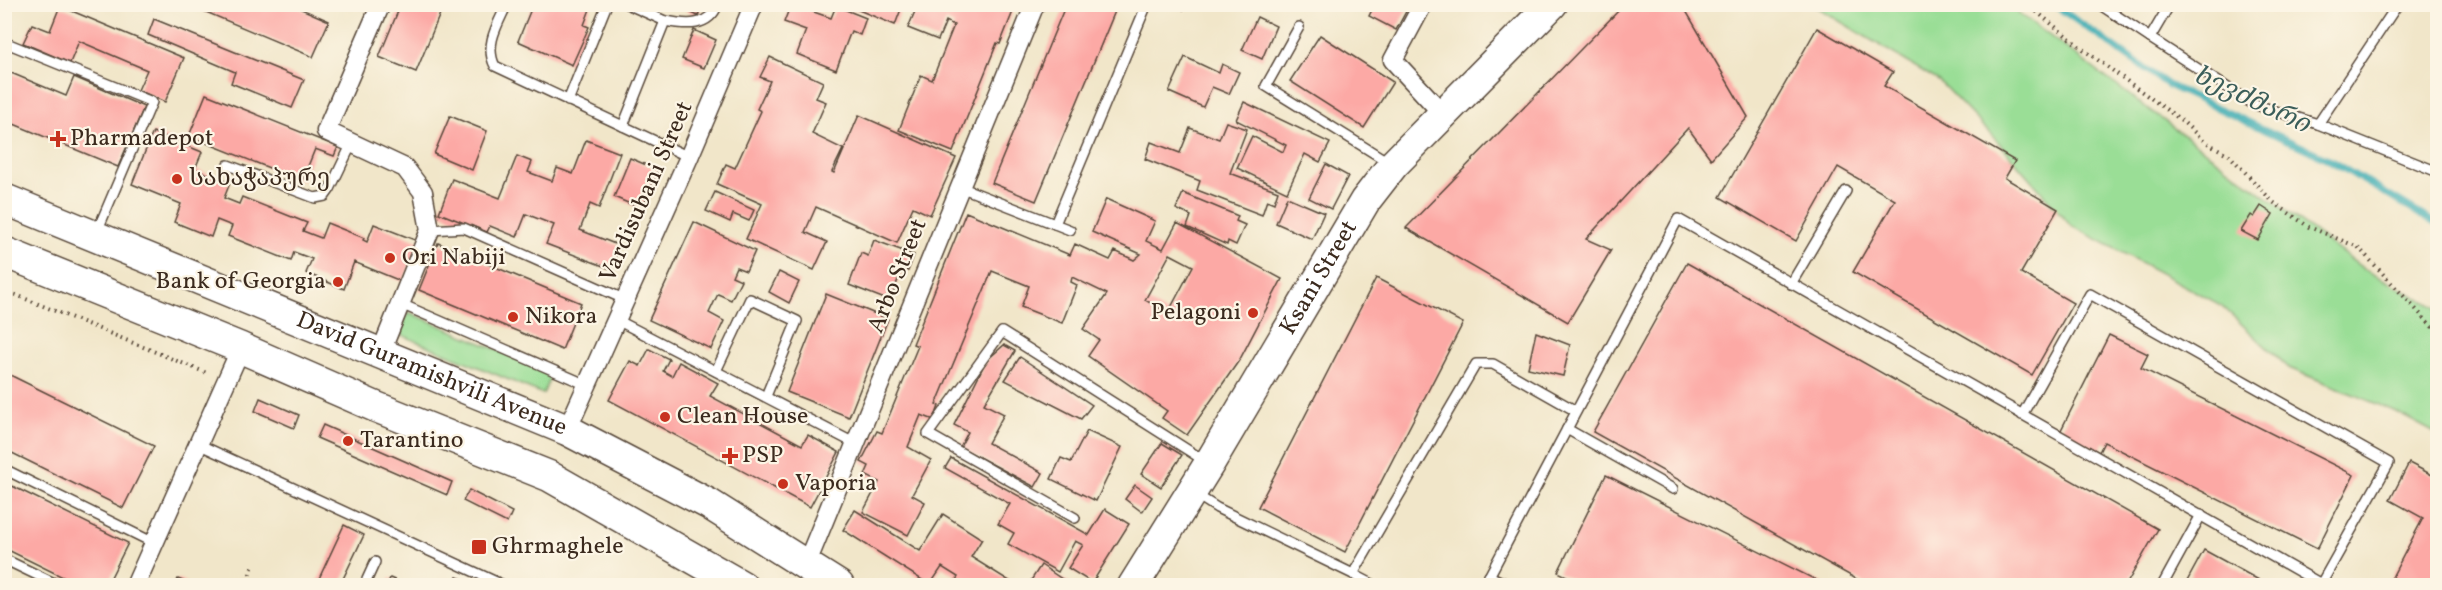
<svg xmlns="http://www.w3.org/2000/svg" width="2442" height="590" font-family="Vollkorn,'Noto Serif Georgian',serif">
  <rect width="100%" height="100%" fill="#fcf5e5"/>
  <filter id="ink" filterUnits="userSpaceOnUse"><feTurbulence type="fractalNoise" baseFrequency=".0167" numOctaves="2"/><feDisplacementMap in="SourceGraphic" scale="12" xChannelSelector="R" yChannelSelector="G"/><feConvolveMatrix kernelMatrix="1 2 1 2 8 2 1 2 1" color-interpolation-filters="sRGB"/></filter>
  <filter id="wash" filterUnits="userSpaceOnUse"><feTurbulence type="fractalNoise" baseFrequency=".008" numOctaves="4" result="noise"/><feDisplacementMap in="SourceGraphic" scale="24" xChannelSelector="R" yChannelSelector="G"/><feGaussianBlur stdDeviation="1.35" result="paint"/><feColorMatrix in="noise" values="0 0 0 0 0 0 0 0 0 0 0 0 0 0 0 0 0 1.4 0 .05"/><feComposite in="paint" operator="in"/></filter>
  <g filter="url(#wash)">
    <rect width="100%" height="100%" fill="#f1e6c9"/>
    <g fill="#9ade96" stroke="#6a845a" stroke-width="1.5">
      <path d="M1813,5h195l356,264 73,39v126l-43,-23 -105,-43 -68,-63 -151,-80 -71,-82 -60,-62z"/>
      <path d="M408,312l144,61 -9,21 -144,-60z"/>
    </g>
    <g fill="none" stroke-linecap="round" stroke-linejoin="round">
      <path stroke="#3cadb4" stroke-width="7" d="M2053,4l117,82 156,72 112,67"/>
    </g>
    <g id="blocks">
      <g fill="#fca9a5" fill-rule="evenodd">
        <path d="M187,4h103l39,17 -16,36z"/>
        <path d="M401,4h43l-28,68 -37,-15z"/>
        <path d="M533,4h59l-8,21 5,2 -17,38 -54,-24z"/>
        <path d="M672,4h30l-4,12z"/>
        <path d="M791,4l40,14 5,-12 30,12 -6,17 -9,-4 -15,39 -39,-16 9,-24 -22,-8z"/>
        <path d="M844,4h59l-8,21z"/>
        <path d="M918,4h98l-16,40 -3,-1 -44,109 -54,-22 22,-55 11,5 22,-55 -8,-4 -8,19 -30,-12z"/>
        <path d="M1066,4h52l-82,197 -44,-18z"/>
        <path d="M1170,4h16l-2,6z"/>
        <path d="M1375,4h35l-14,26 -27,-14z"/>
        <path d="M1625,4h57l66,113 -37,42 -23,-31 -102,111 25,11 -43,72 -162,-94z"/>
        <path d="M60,6l124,52 -19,44 -27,-12 9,-20 -68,-29 -9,22 -47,-20 9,-19 18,7z"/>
        <path d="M1257,17l19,9 -14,33 -20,-9z"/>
        <path d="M154,19l150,61 -12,28 -61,-25 4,-11 -87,-37z"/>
        <path d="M1817,28l76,44 -9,14 131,75 -10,17 53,31 -37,64 52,30 -41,72 -179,-103 42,-72 -57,-33 -42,74 -76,-44z"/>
        <path d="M694,30l22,10 -12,28 -22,-9z"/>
        <path d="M1320,35l73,47 -29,46 -74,-47z"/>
        <path d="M770,57l53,25 -7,16 10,4 -14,32 31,15 -11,23 2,1 25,-58 97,43 -26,57 -17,-8 -16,36 -81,-36 -11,25 22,10 -13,28 -68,-31 16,-35 -45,-20 9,-20 9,4 26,-57 -4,-2 13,-28 -10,-4z"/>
        <path d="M1185,57l34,16 3,-9 17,8 -10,22 -17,-7 -9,20 -34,-15z"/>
        <path d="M4,70l62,26 8,-19 70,30 -26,60 -114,-47z"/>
        <path d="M206,94l132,53 -4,9 -19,-7 -13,32 -113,-45z"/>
        <path d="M1244,102l86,41 -10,19 -15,-8 -18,38 -50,-24 15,-32 31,16 3,-7 -50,-25z"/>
        <path d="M450,116l37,15 -15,39 -38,-16z"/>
        <path d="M1226,122l21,7 -17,44 48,18 -4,12 -7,-3 -5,15 -65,-25 3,-9 -55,-22 6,-17 29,11 10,-25 29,11z"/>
        <path d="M153,132l49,20 -7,17 35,14 -6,15 15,6 3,-7 65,26 -4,8 18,7 6,-15 37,15 -1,2 4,2 7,-18 46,18 -17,40 -49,-20 -10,27 -38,-16 6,-14 -18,-7 -3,9 -63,-25 4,-10 -15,-6 -6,17 -37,-15 7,-18 -49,-20z"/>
        <path d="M586,140l34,13 -21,55 -9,-4 -10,26 40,16 -9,23 -65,-25 8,-19 -28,-11 -9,23 -27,-11 -3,6 -48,-19 13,-34 48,19 17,-42 15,6 -4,10 24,9 5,-13 16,6z"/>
        <path d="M630,158l28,12 -16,39 -28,-12z"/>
        <path d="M1326,164l22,12 -17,33 -22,-11z"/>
        <path d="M715,192l39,18 -5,11 -16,-7 -3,8 -24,-11z"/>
        <path d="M1183,193l55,23 -2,5 9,4 -9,20 -8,-4 -1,4 -40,-18 4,-11 -15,-7z"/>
        <path d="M1287,197l37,16 -12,26 -36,-16z"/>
        <path d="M1106,199l49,22 -9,20 17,8 14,-26 105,56 -42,80 -53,76 -25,-17 5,-7 -79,-55 11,-16 -16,-11 24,-35 -35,-17 -1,5 6,3 -15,38 -41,-16 8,-21 -37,-15 -56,134 3,1 -5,14 -13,-5 -13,32 23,13 -19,35 13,7 -17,33 -45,-23 16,-30 -14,-7 4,-9 -8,-4 16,-31 5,2 36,-87 -5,-2 53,-132 104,43 5,-11 35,16 5,-9 19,9 7,-6 -49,-22zM1170,254l23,12 -25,47 -23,-13z"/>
        <path d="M2261,206l12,8 -15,26 -17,-9 10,-16 3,2z"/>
        <path d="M694,222l61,29 -9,20 -10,-4 -4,9 9,4 -10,20 -13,-6 -9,19 15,8 -13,28 -62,-29z"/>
        <path d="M874,240l40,15 -6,16 -6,-2 -12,32 -41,-16 12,-32 7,3z"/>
        <path d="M438,243l143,60 -19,47 -143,-60z"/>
        <path d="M1687,263l471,266 -32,56h-259l-274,-153z"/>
        <path d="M779,272l20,10 -10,21 -20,-11z"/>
        <path d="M1376,278l87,45 -118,229 -87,-45z"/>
        <path d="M826,294l62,25 -39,98 -62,-25z"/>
        <path d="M1536,332l34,13 -7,31 -35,-8z"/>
        <path d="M2109,335l39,19 -7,14 213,107 -37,74 -213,-107 -5,10 -39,-20z"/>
        <path d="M1004,345l11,6 -31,53 20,10 -16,29 55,30 -8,14 -75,-40 8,-15 -14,-7 32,-64z"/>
        <path d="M649,349l20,10 -6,12 9,5 7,-14 39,21 -8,13 92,49 6,-10 31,17 -29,55 -201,-107 21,-39 10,5z"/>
        <path d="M1020,357l72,48 -11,14 -76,-39z"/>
        <path d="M4,372l150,74 -31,62 -119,-59z"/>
        <path d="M260,398l39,17 -5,13 -39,-17z"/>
        <path d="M323,425l129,57 -5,13 -130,-57z"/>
        <path d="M1087,431l35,16 -26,54 -45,-22 10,-21 10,4z"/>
        <path d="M1162,443l20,12 -21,32 -20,-13z"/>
        <path d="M951,458l138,77 16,-26 24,15 -37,59 -24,-15 15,-23 -8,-4 -17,31 -50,-28 6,-11 -16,-9 12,-20 -65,-36z"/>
        <path d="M2409,463l29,15v107h-50l35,-67 -33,-18z"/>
        <path d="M1606,475l220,110h-241l-27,-13z"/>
        <path d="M4,482l124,61 -21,42h-28l-75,-37z"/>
        <path d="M1135,485l17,12 -10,15 -17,-13z"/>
        <path d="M469,490l43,22 -5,11 -44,-22z"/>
        <path d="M855,510l65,41 23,-37 39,25 -11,18 45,28h-63l5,-8 -16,-10 -12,18 -87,-55z"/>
        <path d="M344,525l20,10 -24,50h-24z"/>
        <path d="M2204,550l64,35h-83z"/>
        <path d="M1041,565l21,14 11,6h-45z"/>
        <path d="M457,577l22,8h-25z"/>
        <path d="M390,578l16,7h-19z"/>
        <path d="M178,579l14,6h-17z"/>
      </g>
    </g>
  </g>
  <g filter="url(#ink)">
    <use href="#blocks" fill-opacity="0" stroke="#564638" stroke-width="1.5"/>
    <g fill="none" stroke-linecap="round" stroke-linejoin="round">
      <defs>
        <g id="lane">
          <path d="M364,4l15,6"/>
          <path d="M507,4c-9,20 -23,41 -12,62l194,91"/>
          <path d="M2099,4l51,34 20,-34"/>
          <path d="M665,21c21,4 44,7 53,-17"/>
          <path d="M1299,27l-33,59 124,77"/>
          <path d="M2150,38l103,66 65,20 80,-120"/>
          <path d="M4,42l148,60 -56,132"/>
          <path d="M568,101l39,-97"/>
          <path d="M2318,124l120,48"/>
          <path d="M623,126l42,-105 -38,-17"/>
          <path d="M228,165l87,33 10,-2 5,-7 22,-46"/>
          <path d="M960,187l110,43"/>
          <path d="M1055,224l92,-220"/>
          <path d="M430,230l34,-2 162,72"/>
          <path d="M1791,284l55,-93"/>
          <path d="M401,304l186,81"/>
          <path d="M617,320l239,124"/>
          <path d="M716,371l34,-72 47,22 -31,75"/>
          <path d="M1567,429l106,60"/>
          <path d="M198,444l307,142"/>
          <path d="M4,469l150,74"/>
          <path d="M1195,494l22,14 136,66"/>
          <path d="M1075,518l-147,-84 74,-102 203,129"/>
          <path d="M4,559l56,27"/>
          <path d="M1489,576l22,10"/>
          <path d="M364,586l11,-24"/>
          <path d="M1376,586l-23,-12 123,-210h17l83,47"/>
          <path d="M1484,586l194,-367 643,365 68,-121 -299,-169 -68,121"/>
          <path d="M2162,586l39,-71"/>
        </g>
        <g id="street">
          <path d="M1423,4l-30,56 49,53"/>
          <path d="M380,354l50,-124 -7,-38 -18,-24 -79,-37 55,-127"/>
          <path d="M567,430l122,-273 65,-153"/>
          <path d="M806,565l229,-561"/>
          <path d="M135,586l106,-238"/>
        </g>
        <g id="primary">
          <path id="s1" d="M4,199l563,231 142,74 130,82"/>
          <path d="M4,252l237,96 135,59 173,69 193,110"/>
          <path id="s2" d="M1133,586l76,-122 156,-263 28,-36 159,-161"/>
        </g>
      </defs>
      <use href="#lane" stroke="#564638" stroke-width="12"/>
      <use href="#street" stroke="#564638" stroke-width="21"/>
      <use href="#primary" stroke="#564638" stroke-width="33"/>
      <g stroke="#564638" stroke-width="4" stroke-dasharray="1.5 4.5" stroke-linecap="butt">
        <path d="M2027,4l57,46 97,70 23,21 25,14 44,47 36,25 49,20 80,86"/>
        <path d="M4,290l205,84"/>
        <path d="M246,586l7,-21"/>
        <path d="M446,586l3,-9"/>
      </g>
      <use href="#lane" stroke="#fff" stroke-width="9"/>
      <use href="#street" stroke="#fff" stroke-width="18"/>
      <use href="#primary" stroke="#fff" stroke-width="30"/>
    </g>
  </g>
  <g fill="#c8321e" stroke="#fcf5e5" stroke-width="2">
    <path d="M55 130h6v6h6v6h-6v6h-6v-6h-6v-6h6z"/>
    <circle cx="177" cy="179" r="6"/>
    <circle cx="390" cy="258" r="6"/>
    <circle cx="338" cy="282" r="6"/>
    <circle cx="1253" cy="313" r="6"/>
    <circle cx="513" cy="317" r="6"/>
    <circle cx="665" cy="417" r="6"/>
    <circle cx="348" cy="441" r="6"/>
    <path d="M727 447h6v6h6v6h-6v6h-6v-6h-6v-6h6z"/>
    <circle cx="783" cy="484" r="6"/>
    <rect x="471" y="539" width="16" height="16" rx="3"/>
  </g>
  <g text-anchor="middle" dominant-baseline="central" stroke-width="4.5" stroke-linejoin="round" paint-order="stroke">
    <g font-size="24" fill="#3b2a1e" stroke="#fcf5e5" text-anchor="start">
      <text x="70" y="139">Pharmadepot</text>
      <text x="189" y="179">სახაჭაპურე</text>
      <text x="402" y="258">Ori Nabiji</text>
      <text x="326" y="282" text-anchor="end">Bank of Georgia</text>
      <text x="1241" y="313" text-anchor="end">Pelagoni</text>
      <text x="525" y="317">Nikora</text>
      <text x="677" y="417">Clean House</text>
      <text x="360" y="441">Tarantino</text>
      <text x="742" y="456">PSP</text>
      <text x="795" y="484">Vaporia</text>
      <text x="492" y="547">Ghrmaghele</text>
    </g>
    <g font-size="24" fill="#3b2a1e" stroke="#fcf5e5">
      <text transform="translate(647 192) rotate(-66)">Vardisubani Street</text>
      <text transform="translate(898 276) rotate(-68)">Arbo Street</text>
      <text stroke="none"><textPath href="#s2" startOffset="360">Ksani Street</textPath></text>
      <text stroke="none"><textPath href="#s1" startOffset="462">David Guramishvili Avenue</textPath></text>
    </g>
    <g font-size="26" font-style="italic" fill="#3b5e5a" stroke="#fcf5e5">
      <text transform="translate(2251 100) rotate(25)">ხევძმარი</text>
    </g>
  </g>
  <rect width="2442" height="590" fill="none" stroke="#fcf5e5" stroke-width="24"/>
</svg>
